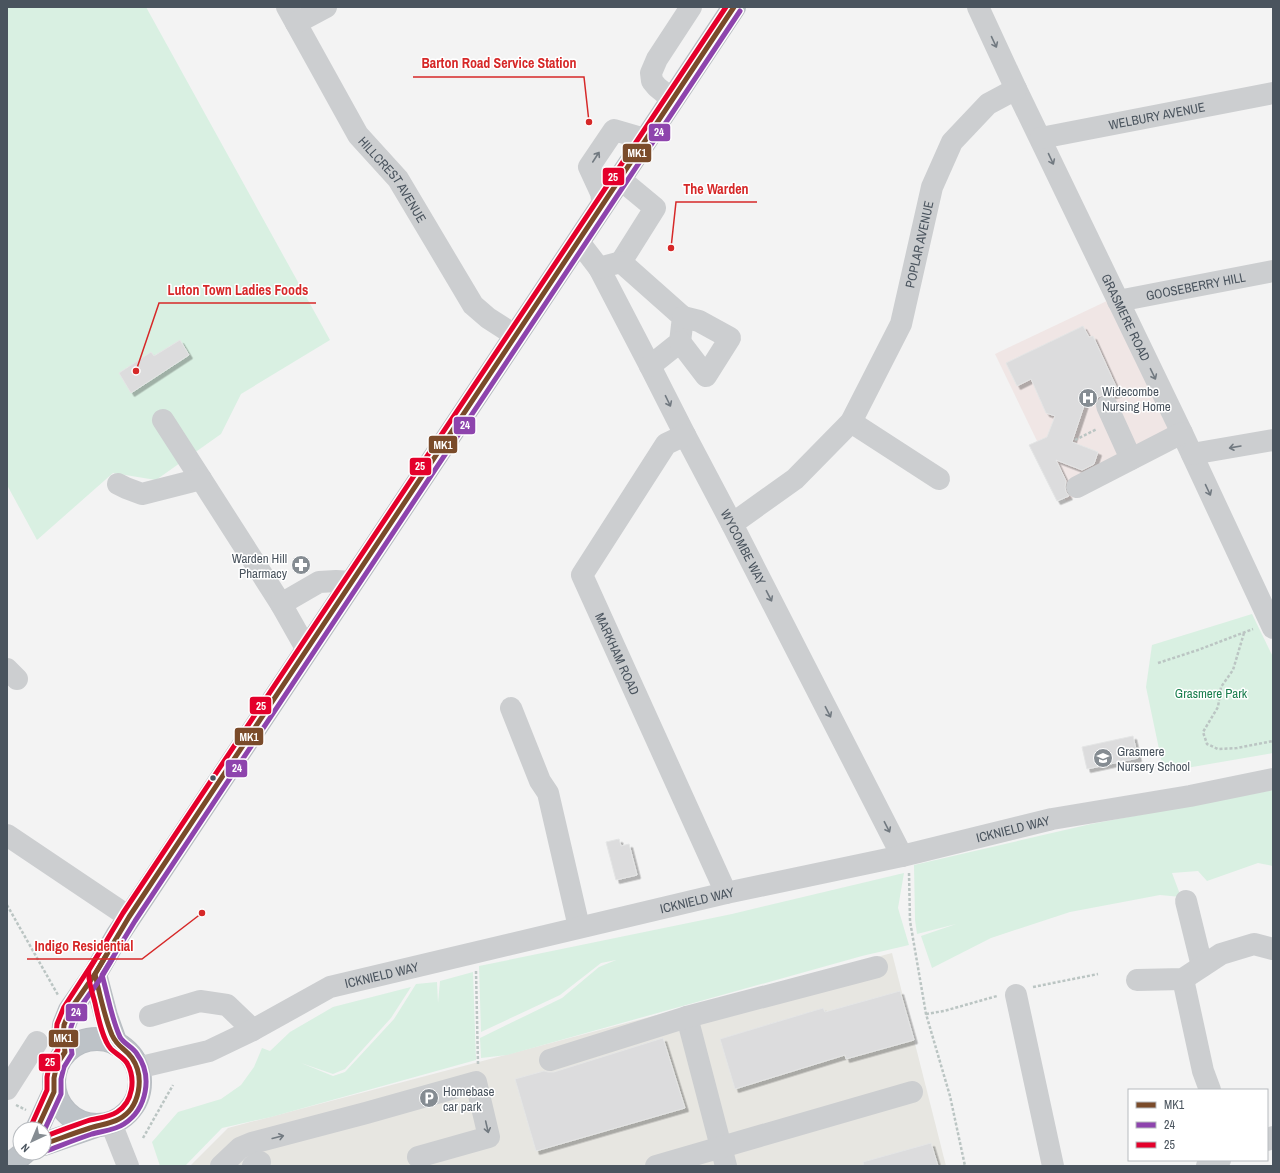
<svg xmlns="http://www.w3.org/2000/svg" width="1280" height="1173" font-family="'Archivo Narrow',sans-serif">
  <defs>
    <filter id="shadow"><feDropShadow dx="3.5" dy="3.5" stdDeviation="0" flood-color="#0004"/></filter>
  </defs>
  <rect width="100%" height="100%" fill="#f3f3f3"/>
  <path fill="#e7e6e1" d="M892,953l54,213h-756l38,-38z"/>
  <path fill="#f0e6e5" d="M1111,299l69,144 -52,28 -62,30 -71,-147z"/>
  <g fill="#d9f0e2">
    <path d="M7,7h139l184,333 -89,54 -20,40 -65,46 -43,-7 -76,67 -30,-55z"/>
    <path d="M1252,614l21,43v96l-98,17 -12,-2 -17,-81 6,-42z"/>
    <path d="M1273,790v76l-15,-3 -51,18 -9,-10 -26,2 9,24 -21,-2 -90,17 -79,26 -59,30 -11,-32 35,-12 -39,10 -2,-14 -1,-55 177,-41z"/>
    <path d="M904,873l-6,35 11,37 -47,11 -355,99 -26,3 -1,-20 82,-40 37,-31 17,-7 -15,3 -41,32 -79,37 -2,-66 253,-52z"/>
    <path d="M473,972l3,88 -205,57 -49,11 -37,38h-25l-8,-24 26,-30 43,-13 20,-14 13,-18 8,-19 8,3 20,-19 43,-25 78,-20 -20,31 -46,51 -12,5 -32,-11 32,13 12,-4 49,-53 22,-35 21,-2 1,21 2,-22z"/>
  </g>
  <g fill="#dcdcdd" stroke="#e4e5e5" filter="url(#shadow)">
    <path d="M1083,326l6,11 4,-1 26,57 -6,2 -8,-1 -20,9 -13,39 26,10 -4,12 -12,6 -26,-10 10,21 -1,6 1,5 3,4 -12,5 -28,-56 18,-8 8,-21 -9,-3 -15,-34 -14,7 -11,-23z"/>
    <path d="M180,340l9,15 -58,38 -12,-20 32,-21 3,4z"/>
    <path d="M1133,736l5,22 -51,11 -5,-22z"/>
    <path d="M619,839l2,7 8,-2 8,31 -21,5 -10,-38z"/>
    <path d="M900,991l14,49 -68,19 -1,-4 -110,34 -15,-50 103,-31 2,4z"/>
    <path d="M663,1038l22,70 -149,43 -21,-72 29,-8 4,1h6z"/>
    <path d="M931,1143l7,23h-74l-1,-4z"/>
  </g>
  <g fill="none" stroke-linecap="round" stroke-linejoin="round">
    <defs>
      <g id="highway">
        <path d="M95,974l11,42 10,28"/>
        <circle cx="97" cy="1082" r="43"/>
        <path d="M65,1052l-2,-16 1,-11 6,-15 25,-36 22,-38 617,-929"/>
        <path d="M37,1129l17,-37"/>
        <path d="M44,1144l52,-18"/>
        <path d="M8,1166l16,-13"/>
      </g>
    </defs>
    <use href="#highway" stroke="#b8bdc2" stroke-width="24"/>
    <g stroke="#bbc5c3" stroke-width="2.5" stroke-dasharray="3 2" stroke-linecap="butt">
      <path d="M1075,440l22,-11"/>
      <path d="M1244,633l-11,37 -12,17 -3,20 -15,25 4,12 11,5 19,-1 36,-7"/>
      <path d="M1158,663l40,-13 55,-21"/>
      <path d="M909,873l1,48 16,93 24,82 15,70"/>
      <path d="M7,905l51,90"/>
      <path d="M476,971l2,93"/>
      <path d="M1033,987l65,-13"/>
      <path d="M926,1014l18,-3 53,-15"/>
      <path d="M16,1105l10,5"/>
      <path d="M143,1138l30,-53"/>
    </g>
    <g stroke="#ccced0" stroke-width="22">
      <path id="s1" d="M287,7l71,128 40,44 75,126 15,13 28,18"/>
      <path id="s2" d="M978,7l38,82 166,344 91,195"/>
      <path d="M296,23l30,-16"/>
      <path d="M673,100l-16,-13 -5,-6 -1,-8 6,-14 34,-52"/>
      <path id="s3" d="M1041,138l232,-45"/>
      <path d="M620,179l35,29 -34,54"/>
      <path d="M603,205l-2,-12 -12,-26 25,-37 24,7 10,1"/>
      <path id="s4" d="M579,242l20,26 51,98 35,69 47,89 170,332"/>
      <path d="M599,268l22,-6 62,55 -3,25 -30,24"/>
      <path id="s5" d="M1118,301l155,-30"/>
      <path d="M680,342l26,34 24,-38 -31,-17 -16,-4"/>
      <path d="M1107,406l24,53"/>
      <path d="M163,420l38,59"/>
      <path d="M851,422l88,57"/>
      <path id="s6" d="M685,435l-19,9 -84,131 144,318"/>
      <path d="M1192,454l81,-14"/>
      <path d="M118,484l8,4 16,6 59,-15 80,125 26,46"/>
      <path d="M1077,487l105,-54"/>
      <path id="s7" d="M732,524l63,-45 56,-57 50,-98 31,-137 20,-45 36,-38 28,-15"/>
      <path d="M281,604l38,-22 17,-1 16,1"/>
      <path d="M7,669l10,10"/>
      <path d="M511,708l29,73 8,12 31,134"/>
      <path d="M7,835l122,82"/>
      <path d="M1186,901l16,65"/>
      <path d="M1183,979l20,92 7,19"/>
      <path d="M1137,980l46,-1 38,-25 33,-10 19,5"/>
      <path d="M1016,995l37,171"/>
      <path d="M150,1016l50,-15 27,4 26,25"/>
      <path d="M687,1017l39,149"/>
      <path d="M550,1060l137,-43 190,-50"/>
      <path id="s8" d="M137,1068l72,-17 44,-21 77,-43 396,-94 176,-37 150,-37 138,-23 83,-17"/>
      <path d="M7,1089l30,-47"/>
      <path d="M111,1123l17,43"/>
      <path d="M1267,1140l6,-3"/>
      <path d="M221,1166l19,-18 12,-5 114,-30 110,-31 13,55 -71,20"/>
      <path d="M253,1166l7,-4"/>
      <path d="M656,1166l256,-74"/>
      <path d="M1207,1166l13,-6"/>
    </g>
    <use href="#highway" stroke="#bdc2c7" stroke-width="22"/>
    <defs>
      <g id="bus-1">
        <path d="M37,1129l17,-37v-14l3,-14 8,-12 -2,-16 1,-11 6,-15 25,-36 12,-20"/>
        <path d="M44,1144c15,-5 30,-11 46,-16 9,-3 20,-4 29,-9 21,-11 26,-42 13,-61 -7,-10 -14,-10 -20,-23 -8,-19 -12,-40 -17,-61l34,-57 605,-910"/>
      </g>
      <g id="bus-2">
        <path d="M44,1131l17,-37v-15l3,-12 8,-13 -2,-18 1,-9 5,-14 25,-35 12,-20"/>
        <path d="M46,1151c16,-6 31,-12 46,-17 11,-3 23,-4 32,-10 23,-15 29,-48 13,-70 -4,-7 -13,-10 -17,-17 -9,-20 -12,-41 -18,-62l33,-54 605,-910"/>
      </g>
      <g id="bus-3">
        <path d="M31,1126l16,-36v-13l3,-15 8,-12 -2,-14 1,-12 7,-17 37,-57"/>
        <path d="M44,1137c14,-6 29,-11 43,-16 9,-3 21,-3 30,-9 16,-10 19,-33 10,-49 -4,-6 -11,-9 -16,-14 -9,-10 -13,-33 -16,-46 -2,-8 -8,-25 -6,-33l34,-57 603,-906"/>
      </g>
    </defs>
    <use href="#bus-1" stroke="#fff" stroke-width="8"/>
    <use href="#bus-2" stroke="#fff" stroke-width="8"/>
    <use href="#bus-3" stroke="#fff" stroke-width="8"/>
    <use href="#bus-1" stroke="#7a4b2a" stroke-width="5"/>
    <use href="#bus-2" stroke="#8e44ad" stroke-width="5"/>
    <use href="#bus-3" stroke="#e4002b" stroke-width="5"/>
  </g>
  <defs><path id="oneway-shaft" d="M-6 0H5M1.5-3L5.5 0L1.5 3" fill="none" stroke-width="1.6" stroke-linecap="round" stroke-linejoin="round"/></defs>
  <g stroke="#717980">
    <use href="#oneway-shaft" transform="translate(994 42) rotate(65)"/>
    <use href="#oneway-shaft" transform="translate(596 157) rotate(-57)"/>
    <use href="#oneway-shaft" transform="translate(1051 159) rotate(65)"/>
    <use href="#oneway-shaft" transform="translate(1153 374) rotate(64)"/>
    <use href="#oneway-shaft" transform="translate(668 401) rotate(64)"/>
    <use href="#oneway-shaft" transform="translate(1235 447) rotate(170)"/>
    <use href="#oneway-shaft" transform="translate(1208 490) rotate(65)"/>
    <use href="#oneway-shaft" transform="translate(769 596) rotate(63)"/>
    <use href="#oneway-shaft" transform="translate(828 712) rotate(63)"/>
    <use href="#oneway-shaft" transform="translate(887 827) rotate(63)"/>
    <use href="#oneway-shaft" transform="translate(487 1127) rotate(77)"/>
    <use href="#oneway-shaft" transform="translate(278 1137) rotate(-14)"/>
  </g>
  <defs>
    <symbol id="hospital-disc" viewBox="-11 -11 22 22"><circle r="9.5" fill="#858c92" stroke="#fff"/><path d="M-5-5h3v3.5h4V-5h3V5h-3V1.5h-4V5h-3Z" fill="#fff"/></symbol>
    <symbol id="pharmacy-disc" viewBox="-11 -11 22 22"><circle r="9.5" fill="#858c92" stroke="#fff"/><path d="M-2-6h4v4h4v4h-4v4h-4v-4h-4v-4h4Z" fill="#fff"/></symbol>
    <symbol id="school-disc" viewBox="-11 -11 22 22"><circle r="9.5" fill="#858c92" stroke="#fff"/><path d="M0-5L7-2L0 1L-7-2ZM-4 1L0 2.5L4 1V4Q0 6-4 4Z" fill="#fff"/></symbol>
    <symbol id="parking-disc" viewBox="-11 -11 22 22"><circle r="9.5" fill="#858c92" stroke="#fff"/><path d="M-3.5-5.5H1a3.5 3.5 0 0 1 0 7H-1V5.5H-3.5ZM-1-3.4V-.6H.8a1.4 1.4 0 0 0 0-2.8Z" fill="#fff"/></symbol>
  </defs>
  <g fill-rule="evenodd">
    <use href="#hospital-disc" x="1077" y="387" width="22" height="22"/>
    <use href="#pharmacy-disc" x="290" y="554" width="22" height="22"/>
    <use href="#school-disc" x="1092" y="747" width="22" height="22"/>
    <use href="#parking-disc" x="418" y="1087" width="22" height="22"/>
  </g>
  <circle fill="#4a545e" stroke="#fff" stroke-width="1.5" cx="213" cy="778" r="3.5"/>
  <g text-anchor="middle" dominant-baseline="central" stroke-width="3" stroke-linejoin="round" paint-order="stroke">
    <g font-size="13" fill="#4a545e" stroke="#fff">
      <text stroke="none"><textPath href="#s3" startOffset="118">WELBURY AVENUE</textPath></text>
      <text stroke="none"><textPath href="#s1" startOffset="203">HILLCREST AVENUE</textPath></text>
      <text stroke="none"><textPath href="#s7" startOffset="349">POPLAR AVENUE</textPath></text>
      <text stroke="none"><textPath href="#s5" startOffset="79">GOOSEBERRY HILL</textPath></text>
      <text stroke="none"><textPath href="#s2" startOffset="344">GRASMERE ROAD</textPath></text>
      <text stroke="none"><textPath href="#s4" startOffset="347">WYCOMBE WAY</textPath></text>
      <text stroke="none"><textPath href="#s6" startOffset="263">MARKHAM ROAD</textPath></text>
      <text stroke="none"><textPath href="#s8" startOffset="912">ICKNIELD WAY</textPath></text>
      <text stroke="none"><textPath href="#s8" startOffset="588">ICKNIELD WAY</textPath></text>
      <text stroke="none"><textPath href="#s8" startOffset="264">ICKNIELD WAY</textPath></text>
    </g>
    <g font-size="13" fill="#4a545e" stroke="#fff" text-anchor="start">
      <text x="1102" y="391">Widecombe<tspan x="1102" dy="15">Nursing Home</tspan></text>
      <text x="287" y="558" text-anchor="end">Warden Hill<tspan x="287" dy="15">Pharmacy</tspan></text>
      <text x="1117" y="751">Grasmere<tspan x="1117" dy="15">Nursery School</tspan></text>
      <text x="443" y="1091">Homebase<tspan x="443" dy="15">car park</tspan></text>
    </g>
    <g font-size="13" fill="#1b7f4f" stroke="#fff">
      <text x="1211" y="693">Grasmere Park</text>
    </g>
  </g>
  <path fill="none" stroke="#d62828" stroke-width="1.5" d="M589 122L584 77H413M671 248L676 202H757M136 371L159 303H316M202 913L142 959H27"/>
  <g fill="#d62828" stroke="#fff" stroke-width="1.5">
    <circle cx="589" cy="122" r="4"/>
    <circle cx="671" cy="248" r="4"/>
    <circle cx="136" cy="371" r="4"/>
    <circle cx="202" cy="913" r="4"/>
  </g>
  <g font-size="14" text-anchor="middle" font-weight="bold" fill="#d62828" stroke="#fff" stroke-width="3" stroke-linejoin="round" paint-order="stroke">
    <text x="499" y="68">Barton Road Service Station</text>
    <text x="716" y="194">The Warden</text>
    <text x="238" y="295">Luton Town Ladies Foods</text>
    <text x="84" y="951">Indigo Residential</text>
  </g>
  <g stroke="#fff" stroke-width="1.5">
    <rect x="648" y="123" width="23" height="19" rx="4" fill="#8e44ad"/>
    <rect x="622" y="143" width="30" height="20" rx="4" fill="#7a4b2a"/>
    <rect x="602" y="167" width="23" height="19" rx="4" fill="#e4002b"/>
    <rect x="453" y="416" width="23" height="19" rx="4" fill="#8e44ad"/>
    <rect x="428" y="435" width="30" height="19" rx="4" fill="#7a4b2a"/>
    <rect x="409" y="457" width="23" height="19" rx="4" fill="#e4002b"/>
    <rect x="249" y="696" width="23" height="19" rx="4" fill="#e4002b"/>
    <rect x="234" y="727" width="30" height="19" rx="4" fill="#7a4b2a"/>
    <rect x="225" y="759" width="23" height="19" rx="4" fill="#8e44ad"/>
    <rect x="65" y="1003" width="23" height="19" rx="4" fill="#8e44ad"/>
    <rect x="48" y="1029" width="31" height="19" rx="4" fill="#7a4b2a"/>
    <rect x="38" y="1053" width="23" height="19" rx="4" fill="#e4002b"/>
  </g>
  <g font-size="11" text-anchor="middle" font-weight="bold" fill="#fff">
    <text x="659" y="136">24</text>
    <text x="637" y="157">MK1</text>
    <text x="613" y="181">25</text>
    <text x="465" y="429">24</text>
    <text x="443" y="449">MK1</text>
    <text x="420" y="470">25</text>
    <text x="261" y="710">25</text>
    <text x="249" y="741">MK1</text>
    <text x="237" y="772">24</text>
    <text x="76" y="1016">24</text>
    <text x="63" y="1042">MK1</text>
    <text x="50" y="1066">25</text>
  </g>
  <rect width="1280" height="1173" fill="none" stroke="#4a545e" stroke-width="16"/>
  <rect x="1128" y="1089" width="140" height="72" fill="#ffffff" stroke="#b7bbbf"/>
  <rect x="1136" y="1102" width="20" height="6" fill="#7a4b2a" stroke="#b7bbbf"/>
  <text x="1164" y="1109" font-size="12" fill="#4a545e">MK1</text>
  <rect x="1136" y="1122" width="20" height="6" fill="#8e44ad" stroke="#b7bbbf"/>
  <text x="1164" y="1129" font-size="12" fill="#4a545e">24</text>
  <rect x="1136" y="1142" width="20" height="6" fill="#e4002b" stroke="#b7bbbf"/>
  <text x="1164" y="1149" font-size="12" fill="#4a545e">25</text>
  <g transform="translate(32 1141) rotate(224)"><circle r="19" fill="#ffffff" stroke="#b7bbbf"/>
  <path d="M0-3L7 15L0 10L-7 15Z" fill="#858c92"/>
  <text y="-6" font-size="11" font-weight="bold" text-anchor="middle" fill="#4a545e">N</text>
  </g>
</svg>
